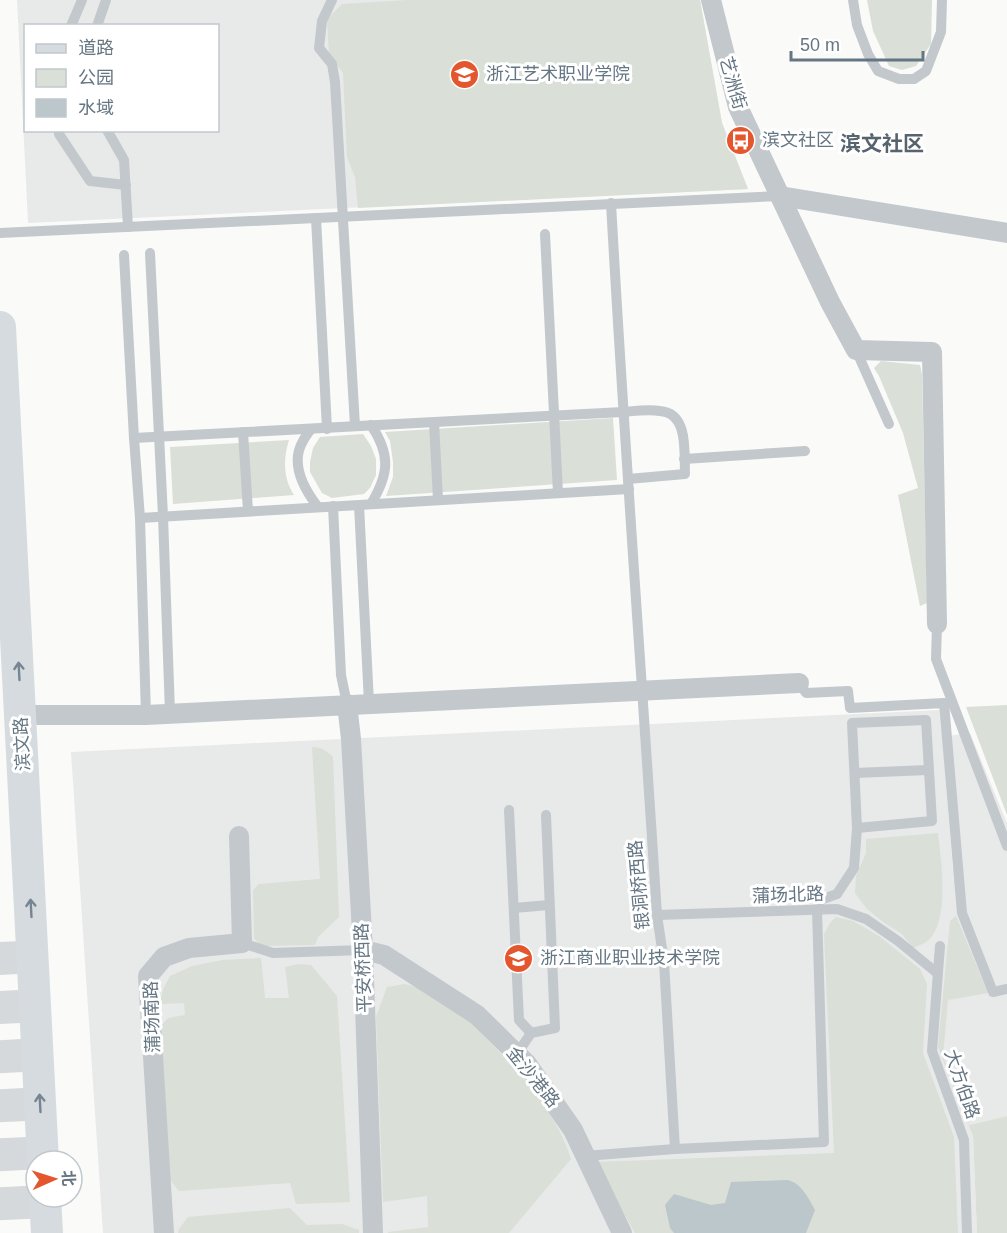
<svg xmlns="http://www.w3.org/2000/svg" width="1007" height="1233" font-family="Helvetica,'Noto Sans SC',sans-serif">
  <rect width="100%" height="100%" fill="#fafaf8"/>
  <g fill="#e8e9e9" fill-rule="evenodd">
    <path d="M17,0h683l22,123 26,66 -720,34zM26,26h192v104h-192z"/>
    <path d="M940,710l14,173 -7,-147 23,-3 37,90v293l-38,9 4,11 4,97h-874l-32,-481z"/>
  </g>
  <g fill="#dadfd7">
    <path d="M407,0h293l22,123 26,66 -390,19 -3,-31 -8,-20 -4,-84 -14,-18 -2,-36 15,-15z"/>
    <path d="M867,0h65l-1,44 -15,22 -14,4 -13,-4 -16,-35z"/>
    <path d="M881,361l39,4 2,10 5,228 -7,3 -22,-111 20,-7 -15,-55 -24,-57 -5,-8z"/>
    <path d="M613,418l4,62 -231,16 7,-19v-15l-3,-21 -5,-9z"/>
    <path d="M363,434l8,12 5,13v16l-6,13 -6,6 -32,4 -10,-5 -12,-21v-10l3,-14 7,-11z"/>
    <path d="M289,440c-6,19 -6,38 5,55l-121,9 -3,-57z"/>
    <path d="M1007,705v110l-41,-108z"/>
    <path d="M312,747c9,0 15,4 21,10l6,160 -21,20 -3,8 -54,1 -7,-8 -1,-48 6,-6 61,-5z"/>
    <path d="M938,833c3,26 13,92 -12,109 -3,2 -9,4 -13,6l-11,-14 -16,-10 -19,-15 -12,-16 1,-17 10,-23v-14z"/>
    <path d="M956,916l32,77 -40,7 -5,56 26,69 38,-9v117h-30l-4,-97 -35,-89 12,-126z"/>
    <path d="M836,917l17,4 26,15 41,33 7,15 -4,69 31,84 4,96h-323l-40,-71 239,-9 -10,-219 6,-11z"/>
    <path d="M261,958l4,40h24l-4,-31 13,-3 13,1 26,31 13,206 -54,2 -6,-21 -111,8 -9,-11 -9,-154 7,-8 17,-3 -1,-12 -24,1 3,-15 7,-13 22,-10 30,-6z"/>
    <path d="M405,984c18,4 35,12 50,23 11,7 20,20 29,29 35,35 72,75 87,123l-62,74h-121v-1l40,-5 -1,-31 -44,6 -7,-185 11,-30z"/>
    <path d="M290,1208l17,17 35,-1 17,6v3h-181l1,-4 9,-12z"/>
  </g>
  <path fill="#bbc7cb" d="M787,1180c14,2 22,19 28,30l-9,23h-132l-4,-5 -5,-23 9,-11 37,11 14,-2 6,-21z"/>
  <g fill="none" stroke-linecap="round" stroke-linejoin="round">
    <path stroke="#d5d9db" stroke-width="33" stroke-dasharray="33 16" stroke-linecap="butt" d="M0,942l15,291"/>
    <g stroke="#c3c8cc" stroke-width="10">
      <path d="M332,0l-10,21 -3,27 13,16 3,18 20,344"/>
      <path d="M853,0l4,25 11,29 10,17 21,8h15l12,-8 15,-39 1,-32"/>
      <path d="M71,26l11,-26"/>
      <path d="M97,26l9,-26"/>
      <path d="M59,130v4l31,47 36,4"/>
      <path d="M107,130l17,30 4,67"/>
      <path d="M611,203c13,238 31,475 46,712l7,47 11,187"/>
      <path d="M316,218l11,211"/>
      <path d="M0,233l780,-37"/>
      <path d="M545,234l13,259"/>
      <path d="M150,253l13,263 7,197"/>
      <path d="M124,255l10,183 6,80 6,197"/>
      <path d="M856,350l33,74"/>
      <path d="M434,422l4,78"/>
      <path d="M371,425c20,30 18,49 0,79"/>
      <path d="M311,429c-3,4 -6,8 -8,12 -13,22 1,48 15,66"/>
      <path d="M243,432l5,79"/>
      <path d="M134,438l489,-26c12,-1 25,-3 37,-1 29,2 24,42 25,63l-57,5"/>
      <path d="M684,459l121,-8"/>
      <path d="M359,505l10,198"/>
      <path d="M333,506l8,169 6,29"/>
      <path d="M140,518l489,-29"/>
      <path d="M937,624l-1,35 71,187"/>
      <path d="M799,683l7,10 42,-2 2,17 94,-5 18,210 31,79 14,-3"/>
      <path d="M855,773l73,-3"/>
      <path d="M509,810l10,210 12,13"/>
      <path d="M514,908l35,-3"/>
      <path d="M657,915l180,-6 29,10 32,22 39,32"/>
      <path d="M242,943l31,10 90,-3"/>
      <path d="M940,946l-8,105 32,89 3,93"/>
      <path d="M517,1054l14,-21 24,-5 -9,-213"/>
      <path d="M585,1156l90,-7 149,-7 -7,-232 3,-10 17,-6 17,-26 3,-40 -5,-105 74,-3 6,101 -75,7"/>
    </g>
    <g stroke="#c3c8cc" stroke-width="20">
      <path d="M711,0l27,107 92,195 26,48 76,2 5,272"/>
      <path d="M780,196l227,37"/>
      <path d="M347,704l4,35 12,211 10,283"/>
      <path d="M21,715h125l653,-32"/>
      <path d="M363,950l21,5 93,60 50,49 46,66 49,103"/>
      <path d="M164,1233l-16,-257 16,-19 25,-9 53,-5 -3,-107"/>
    </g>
    <g stroke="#d6dbdf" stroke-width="32">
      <path d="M0,327l43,834"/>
      <path d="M45,1197l2,36"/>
    </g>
  </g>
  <defs><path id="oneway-shaft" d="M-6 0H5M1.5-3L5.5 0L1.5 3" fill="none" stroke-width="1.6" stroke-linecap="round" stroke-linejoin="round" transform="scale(1.5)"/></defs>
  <g stroke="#768591">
    <use href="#oneway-shaft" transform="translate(19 671) rotate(-93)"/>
    <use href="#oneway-shaft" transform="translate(31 908) rotate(-93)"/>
    <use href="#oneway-shaft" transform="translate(40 1103) rotate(-93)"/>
  </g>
  <defs>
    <symbol id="university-disc" viewBox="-11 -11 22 22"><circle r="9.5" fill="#e4572e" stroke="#fff"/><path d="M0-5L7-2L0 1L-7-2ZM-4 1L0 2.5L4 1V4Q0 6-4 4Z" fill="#fff"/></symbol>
    <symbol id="bus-disc" viewBox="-11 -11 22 22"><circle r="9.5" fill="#e4572e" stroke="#fff"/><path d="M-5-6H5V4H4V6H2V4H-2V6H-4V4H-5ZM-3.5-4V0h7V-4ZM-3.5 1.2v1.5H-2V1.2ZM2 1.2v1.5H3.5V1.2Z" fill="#fff"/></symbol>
  </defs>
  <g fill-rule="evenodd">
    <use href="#university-disc" x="448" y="58" width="33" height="33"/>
    <use href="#bus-disc" x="724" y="124" width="33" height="33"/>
    <use href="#university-disc" x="502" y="942" width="33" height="33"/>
  </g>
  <g text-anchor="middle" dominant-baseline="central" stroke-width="6" stroke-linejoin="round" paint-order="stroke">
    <g font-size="18" fill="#657683" stroke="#fff" text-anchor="start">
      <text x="486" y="74">浙江艺术职业学院</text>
      <text x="762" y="140">滨文社区</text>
      <text x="540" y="958">浙江商业职业技术学院</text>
    </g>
    <g font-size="18" fill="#657683" stroke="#fff">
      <text transform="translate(733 83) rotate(74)">艺洲街</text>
      <text transform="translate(22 744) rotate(-93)">滨文路</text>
      <text transform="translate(639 885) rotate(-95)">银洞桥西路</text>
      <text transform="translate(788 895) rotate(-2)">蒲场北路</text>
      <text transform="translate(363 968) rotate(-92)">平安桥西路</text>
      <text transform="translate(152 1017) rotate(-92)">蒲场南路</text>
      <text transform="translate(533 1077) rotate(51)">金沙港路</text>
      <text transform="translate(962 1084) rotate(71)">大方伯路</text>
    </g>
    <g font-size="21" font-weight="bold" fill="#57646e" stroke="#fff">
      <text x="882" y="143">滨文社区</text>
    </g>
  </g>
  <rect x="24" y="24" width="195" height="108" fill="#ffffff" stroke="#c1c8cd" stroke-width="1.5"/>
  <rect x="36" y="44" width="30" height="9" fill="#d6dbdf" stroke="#c1c8cd" stroke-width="1.5"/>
  <text x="78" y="54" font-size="18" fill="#657683">道路</text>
  <rect x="36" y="69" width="30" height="18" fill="#dadfd7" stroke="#c1c8cd" stroke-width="1.5"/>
  <text x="78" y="84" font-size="18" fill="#657683">公园</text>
  <rect x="36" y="99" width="30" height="18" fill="#bbc7cb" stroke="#c1c8cd" stroke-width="1.5"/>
  <text x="78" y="114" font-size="18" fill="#657683">水域</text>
  <g transform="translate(54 1179) rotate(87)"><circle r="28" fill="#ffffff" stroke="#c1c8cd" stroke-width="1.5"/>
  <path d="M0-4.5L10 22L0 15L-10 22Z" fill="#e4572e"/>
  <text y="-9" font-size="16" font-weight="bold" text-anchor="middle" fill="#657683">北</text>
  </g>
  <path d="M791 51v9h132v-9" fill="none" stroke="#657683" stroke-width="3"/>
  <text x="800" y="51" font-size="18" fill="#657683" stroke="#ffffff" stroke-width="4.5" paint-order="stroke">50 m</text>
</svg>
